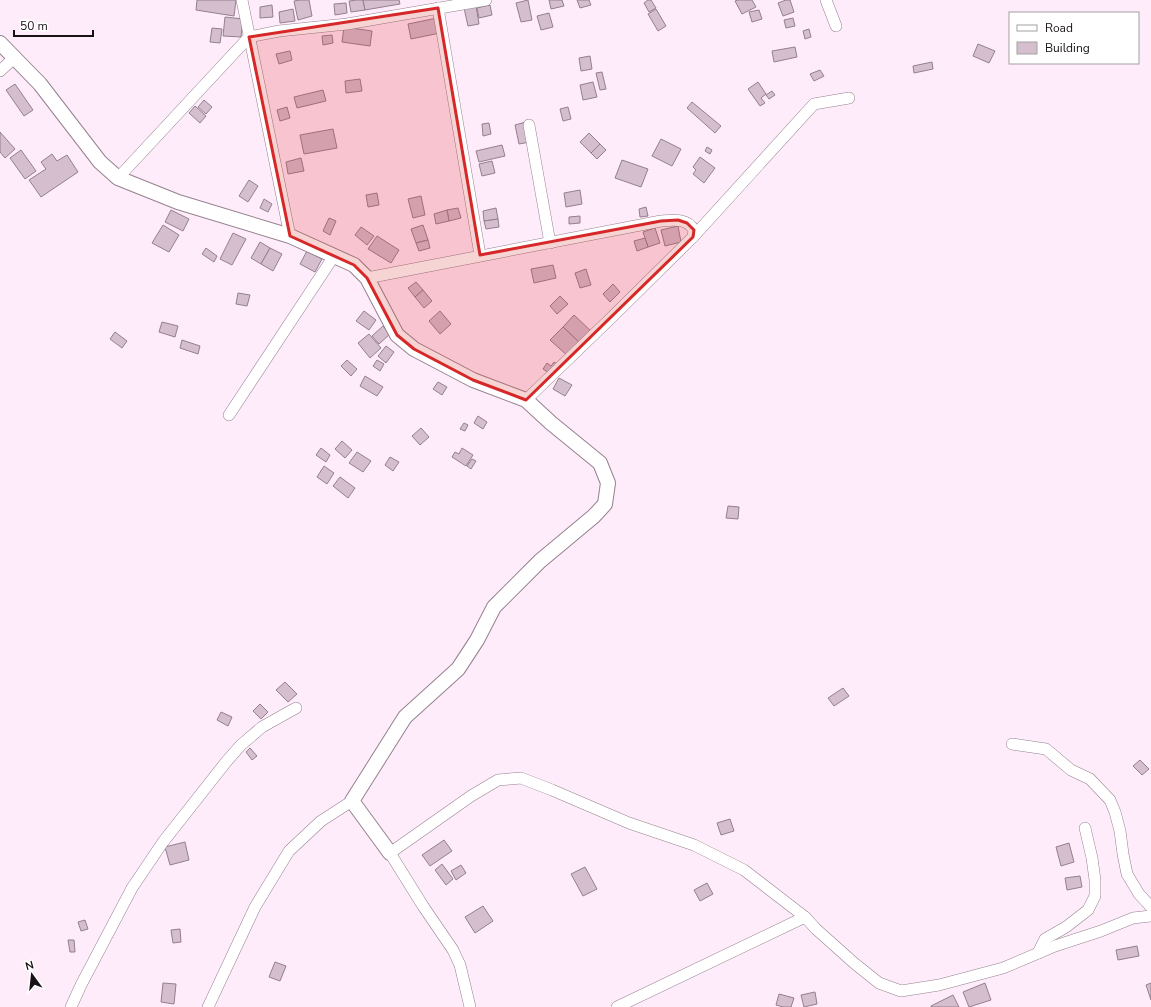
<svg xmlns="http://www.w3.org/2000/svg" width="1151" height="1007" font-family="'Nunito Sans',sans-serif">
  <rect width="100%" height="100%" fill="#ffecfa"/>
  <g fill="#d5bfcf" stroke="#937f8e">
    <path d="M197,0h39l-2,16 -38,-6z"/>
    <path d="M300,0h9l3,16 -14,4 -4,-19z"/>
    <path d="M357,0h6l2,10 -14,2 -2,-11z"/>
    <path d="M363,0h36l1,4 -35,6z"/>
    <path d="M528,0l4,20 -11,2 -5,-19z"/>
    <path d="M549,0h13l2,6 -13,3z"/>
    <path d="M577,0h12l2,5 -11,3z"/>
    <path d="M648,0h3l5,8 -7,4 -5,-9z"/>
    <path d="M738,0h14l4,7 -14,7 -7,-13z"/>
    <path d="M786,0h4l4,12 -11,4 -5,-13z"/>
    <path d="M346,3l1,10 -12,2 -1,-11z"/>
    <path d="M272,5l1,12 -13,1v-11z"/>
    <path d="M490,5l2,10 -13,3 -2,-10z"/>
    <path d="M476,6l3,18 -11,2 -4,-18z"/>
    <path d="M293,9l2,12 -15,2 -1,-11z"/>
    <path d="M656,9l10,17 -8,5 -10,-17z"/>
    <path d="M759,10l3,9 -10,3 -3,-10z"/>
    <path d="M549,13l4,14 -12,3 -4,-14z"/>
    <path d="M225,17l18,2 -2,18 -18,-1z"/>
    <path d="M437,18l3,15 -29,6 -3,-15z"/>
    <path d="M793,18l2,8 -9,2 -2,-8z"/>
    <path d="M344,27l28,4 -2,15 -28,-4z"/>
    <path d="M212,28l10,1 -2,14 -10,-1z"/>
    <path d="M809,29l2,8 -6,2 -2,-8z"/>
    <path d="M332,35l1,8 -10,2 -1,-9z"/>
    <path d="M978,44l17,7 -6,12 -16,-7z"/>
    <path d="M795,47l2,10 -23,5 -2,-11z"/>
    <path d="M290,51l2,9 -13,4 -3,-10z"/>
    <path d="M590,56l2,13 -11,2 -2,-13z"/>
    <path d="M932,62l1,7 -19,4 -1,-7z"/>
    <path d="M820,70l4,6 -10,5 -4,-7z"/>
    <path d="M602,72l4,17 -6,1 -4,-17z"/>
    <path d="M360,79l2,12 -16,2 -1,-12z"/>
    <path d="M593,82l4,15 -14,3 -3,-15z"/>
    <path d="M758,82l8,12 -5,4 4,5 -5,3 -12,-17z"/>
    <path d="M15,84l18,26 -9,6 -18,-26z"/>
    <path d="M323,90l3,11 -29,7 -3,-11z"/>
    <path d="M772,91l3,4 -6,4 -3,-4z"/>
    <path d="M204,100l8,7 -6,7 -8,-7z"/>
    <path d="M692,102l29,24 -6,7 -28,-25z"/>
    <path d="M195,106l11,10 -6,7 -11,-10z"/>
    <path d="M287,107l3,11 -10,3 -3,-11z"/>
    <path d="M568,107l3,12 -8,2 -3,-12z"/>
    <path d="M526,122l4,20 -11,2 -4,-19z"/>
    <path d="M489,123l2,11 -8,2 -1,-12z"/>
    <path d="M333,129l4,19 -33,6 -4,-19z"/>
    <path d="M0,132l15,17 -10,9 -5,-6z"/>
    <path d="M589,133l11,11 -9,9 -11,-11z"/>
    <path d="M661,139l20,10 -9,17 -20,-10z"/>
    <path d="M600,144l6,6 -9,9 -6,-6z"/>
    <path d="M502,145l3,11 -26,6 -3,-11z"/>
    <path d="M707,147l5,3 -2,4 -5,-3z"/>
    <path d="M21,150l15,21 -11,8 -15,-21z"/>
    <path d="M52,154l5,7 10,-6 11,17 -37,25 -12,-17 17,-11 -5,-7z"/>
    <path d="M700,157l15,11 -11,15 -11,-9 3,-4 -3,-3z"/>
    <path d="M301,158l3,13 -16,3 -2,-12z"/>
    <path d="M622,160l26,9 -7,18 -26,-9z"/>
    <path d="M492,161l3,12 -13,3 -3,-12z"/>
    <path d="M249,180l9,6 -10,16 -9,-6z"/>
    <path d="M580,190l2,14 -16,3 -2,-14z"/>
    <path d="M377,193l2,12 -11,2 -2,-12z"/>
    <path d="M421,196l4,19 -12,3 -5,-19z"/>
    <path d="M264,199l8,5 -4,8 -8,-4z"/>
    <path d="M646,207l2,9 -8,1 -1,-8z"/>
    <path d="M458,208l3,10 -12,3 -2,-11z"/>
    <path d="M496,208l2,11 -14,2 -1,-10z"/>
    <path d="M171,210l18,9 -6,12 -18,-9z"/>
    <path d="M447,210l2,11 -13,3 -2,-10z"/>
    <path d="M580,216v7l-11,1v-7z"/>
    <path d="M329,218l7,3 -6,14 -7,-4z"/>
    <path d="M498,219l1,8 -13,2 -2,-8z"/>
    <path d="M163,225l16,10 -10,17 -17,-9z"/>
    <path d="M423,225l5,15 -12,3 -5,-14z"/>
    <path d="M678,226l3,16 -16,4 -4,-16z"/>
    <path d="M361,227l13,9 -7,9 -12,-10z"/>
    <path d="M655,228l5,15 -12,4 -5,-15z"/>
    <path d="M233,233l13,6 -14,26 -12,-6z"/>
    <path d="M377,236l22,14 -8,13 -23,-14z"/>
    <path d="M645,238l3,9 -11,4 -3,-10z"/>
    <path d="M428,240l2,8 -11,3 -3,-8z"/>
    <path d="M260,242l10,6 -9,16 -10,-6z"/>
    <path d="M206,248l11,8 -3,6 -12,-8z"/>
    <path d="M270,248l12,6 -9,17 -12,-7z"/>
    <path d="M307,251l15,8 -7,13 -15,-8z"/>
    <path d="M553,265l3,13 -22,5 -3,-14z"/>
    <path d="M586,269l5,16 -11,3 -5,-15z"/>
    <path d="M416,282l7,8 -8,7 -7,-9z"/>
    <path d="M613,284l7,8 -10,10 -7,-8z"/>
    <path d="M423,290l9,11 -8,7 -9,-11z"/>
    <path d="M238,293l12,2 -3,11 -11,-2z"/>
    <path d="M560,296l8,8 -11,10 -7,-8z"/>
    <path d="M364,311l12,9 -7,10 -13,-9z"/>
    <path d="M440,311l11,13 -11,10 -11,-13z"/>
    <path d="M574,315l18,17 -11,12 -18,-17z"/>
    <path d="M162,322l16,4 -3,11 -16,-5z"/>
    <path d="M383,326l7,8 -11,10 -7,-8z"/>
    <path d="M563,327l18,17 -12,13 -19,-17z"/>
    <path d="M115,332l12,9 -5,7 -12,-9z"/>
    <path d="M369,334l12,14 -11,10 -12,-15z"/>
    <path d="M182,340l18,6 -2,8 -18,-6z"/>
    <path d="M386,346l8,6 -8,11 -8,-7z"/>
    <path d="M347,360l10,9 -6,7 -10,-10z"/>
    <path d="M377,360l7,4 -4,7 -7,-5z"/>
    <path d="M554,362l4,3 -6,10 -9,-6 4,-6 4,3z"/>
    <path d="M365,376l18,11 -6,9 -17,-10z"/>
    <path d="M559,378l13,7 -7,11 -12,-7z"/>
    <path d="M438,382l9,5 -5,8 -9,-6z"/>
    <path d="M478,416l9,6 -4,7 -9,-6z"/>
    <path d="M464,423l4,2 -3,6 -5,-2z"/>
    <path d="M421,428l8,9 -9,8 -8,-9z"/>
    <path d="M342,441l10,9 -7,8 -10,-9z"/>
    <path d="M321,448l9,7 -4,7 -10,-7z"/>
    <path d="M462,448l11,7 -7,11 -14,-9 3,-5 4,2z"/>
    <path d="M357,452l14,9 -8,11 -14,-9z"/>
    <path d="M390,457l9,5 -6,9 -8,-6z"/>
    <path d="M472,459l4,2 -5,8 -4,-3z"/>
    <path d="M324,466l10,7 -7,11 -10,-7z"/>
    <path d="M340,477l15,11 -7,10 -15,-12z"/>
    <path d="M728,506l11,1 -1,12 -12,-1z"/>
    <path d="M285,682l12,12 -9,8 -12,-12z"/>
    <path d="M843,688l6,8 -15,10 -6,-8z"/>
    <path d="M260,704l8,8 -7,7 -8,-8z"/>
    <path d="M221,712l11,5 -4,9 -11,-6z"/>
    <path d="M250,748l7,8 -5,4 -6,-8z"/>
    <path d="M1140,760l9,9 -7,6 -9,-9z"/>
    <path d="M730,819l4,12 -13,4 -4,-12z"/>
    <path d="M444,840l8,11 -22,15 -8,-11z"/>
    <path d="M185,842l4,18 -19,5 -5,-18z"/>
    <path d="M1069,843l5,19 -13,4 -5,-19z"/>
    <path d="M442,864l11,15 -7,6 -11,-15z"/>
    <path d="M461,865l5,8 -10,7 -5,-9z"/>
    <path d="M585,867l12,22 -14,7 -12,-22z"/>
    <path d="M1080,876l2,11 -15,3 -2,-12z"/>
    <path d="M707,883l6,11 -13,7 -6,-11z"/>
    <path d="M483,906l10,15 -18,12 -10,-16z"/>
    <path d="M85,920l3,9 -7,2 -3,-9z"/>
    <path d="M180,929l1,13 -8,1 -2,-13z"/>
    <path d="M68,940h6l1,12h-5z"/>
    <path d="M1137,946l2,10 -21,4 -2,-10z"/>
    <path d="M275,962l11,4 -6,15 -11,-4z"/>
    <path d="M163,983l13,1 -2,20 -13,-2z"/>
    <path d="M985,983l6,17 -22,7 -6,-15z"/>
    <path d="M1151,983v17l-5,-15z"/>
    <path d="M815,992l2,12 -13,3 -3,-12z"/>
    <path d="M779,994l15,4 -3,9h-8l-7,-2z"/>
    <path d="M953,995l6,12h-28v-1z"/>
  </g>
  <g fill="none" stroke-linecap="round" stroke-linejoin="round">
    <defs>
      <g id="minor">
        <path d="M242,0l48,236"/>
        <path d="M826,0l10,26"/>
        <path d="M438,8l42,247"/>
        <path d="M0,71l14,-13"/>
        <path d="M529,125l21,118"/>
        <path d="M118,178l131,-141 30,-6 68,-7 139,-24"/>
        <path d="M367,278l294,-57c13,-1 26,-3 33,9l-1,7"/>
        <path d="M526,400l86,-83 81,-80 121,-133 35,-6"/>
        <path d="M229,415l105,-159"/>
        <path d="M1012,744l34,5 25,21 19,9 20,21 5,12 5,19 3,23 4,20 12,20 12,13"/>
        <path d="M1038,953l7,-14 21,-12 22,-17 7,-14v-16l-3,-22 -7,-30"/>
        <path d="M71,1007l10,-22 51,-97 31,-46 63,-80 15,-17 21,-18 34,-19"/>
        <path d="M208,1007l47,-100 34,-56 32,-30 31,-20"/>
        <path d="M470,1007l-10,-42 -7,-15 -30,-44 -33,-53 81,-57 27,-16 23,-2 31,12 77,33 65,22 50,25 61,47 11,12 38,34 25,20 22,8 38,-6 64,-17 52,-22 46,-15 32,-13 18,-2"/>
        <path d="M617,1007l188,-90"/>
      </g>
      <path id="tertiary" d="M0,43l40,41 60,78 18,16 60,24 112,34 64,29 13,13 30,57 17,14 59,31 53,20 25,23 49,40 8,20 -3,21 -11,12 -54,45 -46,46 -17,33 -19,29 -53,48 -53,84 38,52"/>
    </defs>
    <use href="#minor" stroke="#95818f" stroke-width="12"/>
    <use href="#tertiary" stroke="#95818f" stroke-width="16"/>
    <use href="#minor" stroke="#fff" stroke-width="11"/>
    <use href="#tertiary" stroke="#fff" stroke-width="14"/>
  </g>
  <path fill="#d62828" fill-opacity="0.2" stroke="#d62828" stroke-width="3" stroke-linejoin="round" d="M438,8l42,247 181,-34 17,-1 9,3 7,7 -1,7 -167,163 -53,-20 -59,-31 -17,-14 -30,-57 -13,-13 -64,-29 -41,-199z"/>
  <rect x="1009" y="12" width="130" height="52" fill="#ffffff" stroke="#a3a0a2"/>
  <rect x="1017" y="25" width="20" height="6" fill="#ffffff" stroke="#a3a0a2"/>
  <text x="1045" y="32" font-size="12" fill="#181116">Road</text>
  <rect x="1017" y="42" width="20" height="12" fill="#d5bfcf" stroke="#a3a0a2"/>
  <text x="1045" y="52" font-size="12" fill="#181116">Building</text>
  <g transform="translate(32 975) rotate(345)" stroke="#ffffff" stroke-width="3" paint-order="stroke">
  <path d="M0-3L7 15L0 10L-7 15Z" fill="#181116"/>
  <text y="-6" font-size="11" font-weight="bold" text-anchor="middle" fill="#181116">N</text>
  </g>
  <path d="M14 30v6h79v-6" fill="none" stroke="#181116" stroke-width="2"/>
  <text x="20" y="30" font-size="12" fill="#181116" stroke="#ffffff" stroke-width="3" paint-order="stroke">50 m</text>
</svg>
